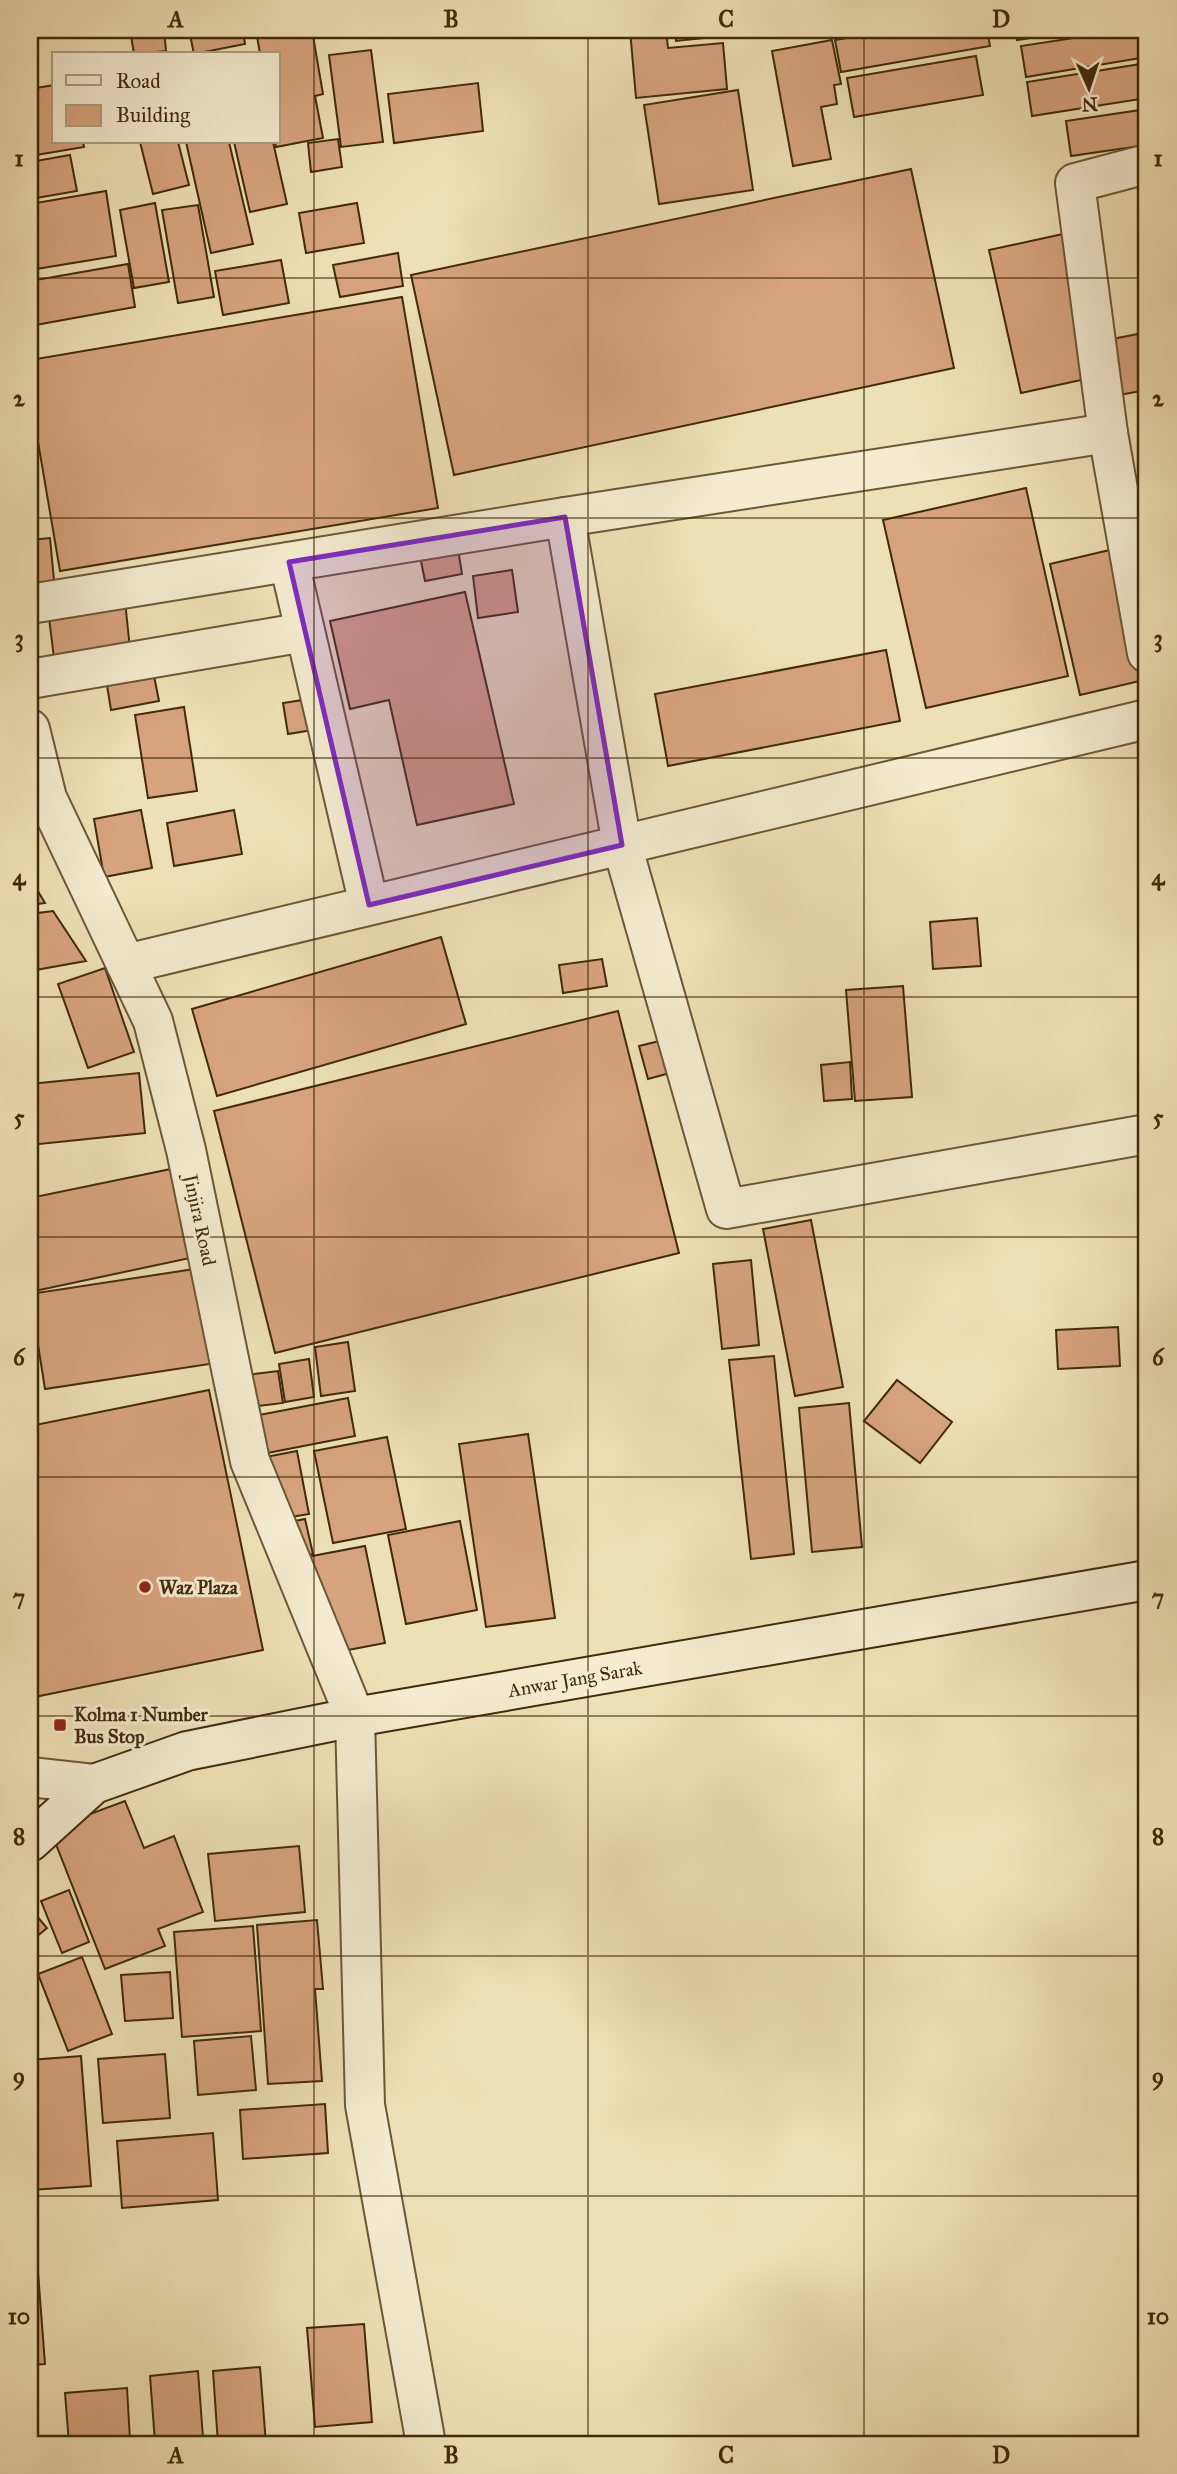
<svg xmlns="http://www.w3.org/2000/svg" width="1177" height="2474" font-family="'IM FELL Great Primer',serif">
  <rect width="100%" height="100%" fill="#eee0b6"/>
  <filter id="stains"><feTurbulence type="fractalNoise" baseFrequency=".00286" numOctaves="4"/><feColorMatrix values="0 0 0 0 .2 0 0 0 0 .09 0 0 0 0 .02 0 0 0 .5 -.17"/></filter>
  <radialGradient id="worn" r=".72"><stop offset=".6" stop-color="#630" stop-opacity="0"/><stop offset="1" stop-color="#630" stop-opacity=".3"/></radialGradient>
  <g fill="#d7a37f" stroke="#412a0b" stroke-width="2">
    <path d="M130,30h34l2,21 -32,3z"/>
    <path d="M189,30h54l2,14 -51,10z"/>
    <path d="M256,30h56l11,64 -8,2 8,42 -47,9 -1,-5h3v-88h-18z"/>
    <path d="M630,30h36l2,18 55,-5 4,46 -91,9z"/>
    <path d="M675,30h56l1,5 -56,6z"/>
    <path d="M897,30h90l3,16 -149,26 -6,-32z"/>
    <path d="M1015,30h62v1l-60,9z"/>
    <path d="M1126,30h21v27l-121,20 -5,-31z"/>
    <path d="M832,40l9,44 -7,1 3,19 -16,3 10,52 -38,7 -21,-115z"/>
    <path d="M371,50l12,92 -42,5 -12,-92z"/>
    <path d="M976,56l7,39 -129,22 -7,-39z"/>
    <path d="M1147,63v35l-115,18 -5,-34z"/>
    <path d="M478,83l5,48 -89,12 -6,-49z"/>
    <path d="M54,85v57h29l1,5 -54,9v-67z"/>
    <path d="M738,90l15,100 -94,14 -15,-99z"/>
    <path d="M1147,109v36l-76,11 -5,-35z"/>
    <path d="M338,139l4,28 -31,5 -3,-29z"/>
    <path d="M140,142h38l11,43 -36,9z"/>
    <path d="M186,142h43l24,102 -42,9z"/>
    <path d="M234,142h39l14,62 -37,8z"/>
    <path d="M70,155l7,36 -47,8v-37z"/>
    <path d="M911,169l43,199 -500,107 -43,-200z"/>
    <path d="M106,191l10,65 -86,14v-66z"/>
    <path d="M155,203l14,79 -35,6 -14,-78z"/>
    <path d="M357,203l7,40 -58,10 -7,-40z"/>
    <path d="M198,205l16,92 -36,6 -16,-93z"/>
    <path d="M1063,234l32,143 -74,16 -32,-143z"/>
    <path d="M398,253l5,33 -63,11 -7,-32z"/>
    <path d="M281,260l8,43 -66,12 -8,-44z"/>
    <path d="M128,264l7,43 -105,19v-45z"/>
    <path d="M402,297l36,211 -378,63 -30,-176v-35z"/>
    <path d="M1143,333l4,18v39l-34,6 -11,-55z"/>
    <path d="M1026,488l42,188 -142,32 -43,-188z"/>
    <path d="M50,538l5,53 -25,2v-53z"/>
    <path d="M457,543l5,31 -37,7 -6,-30z"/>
    <path d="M1114,549l30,131 -64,15 -30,-131z"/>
    <path d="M512,570l6,42 -40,6 -5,-42z"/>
    <path d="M465,592l49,212 -97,21 -28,-125 -39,9 -20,-88z"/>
    <path d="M125,601l5,48 -76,9 -6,-48z"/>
    <path d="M886,650l14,71 -232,45 -13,-72z"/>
    <path d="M153,671l6,30 -48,9 -5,-31z"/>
    <path d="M309,699l4,31 -25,4 -5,-31z"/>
    <path d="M184,707l13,84 -49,7 -13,-83z"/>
    <path d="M141,810l11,58 -48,9 -10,-58z"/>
    <path d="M234,810l8,44 -68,12 -7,-43z"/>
    <path d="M30,878l15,25 -15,2z"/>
    <path d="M53,911l33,50 -56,10v-57z"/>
    <path d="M977,918l4,48 -48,3 -3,-47z"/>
    <path d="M441,937l25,87 -249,72 -25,-87z"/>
    <path d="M602,959l5,27 -44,7 -4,-28z"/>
    <path d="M105,968l29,84 -46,16 -30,-84z"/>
    <path d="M903,986l9,111 -57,4 -9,-111z"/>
    <path d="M618,1011l61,242 -404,100 -61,-242z"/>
    <path d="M668,1039l9,32 -29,8 -9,-33z"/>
    <path d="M850,1062l2,37 -28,2 -3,-36z"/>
    <path d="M139,1073l6,60 -115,12v-61z"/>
    <path d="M171,1169l19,89 -160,34v-94z"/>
    <path d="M811,1220l32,167 -48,9 -32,-167z"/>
    <path d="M751,1260l8,85 -37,4 -9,-85z"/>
    <path d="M201,1268l15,95 -171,26 -15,-95z"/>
    <path d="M1118,1327l2,39 -62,3 -2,-39z"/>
    <path d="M348,1342l7,49 -34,5 -6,-49z"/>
    <path d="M774,1356l20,198 -43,5 -22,-199z"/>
    <path d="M309,1359l5,38 -29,5 -6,-38z"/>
    <path d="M278,1371l5,32 -42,5 -4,-32z"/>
    <path d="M897,1380l55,42 -32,41 -56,-42z"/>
    <path d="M209,1390l54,260 -233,48v-272z"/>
    <path d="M348,1398l7,38 -98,19 -8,-38z"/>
    <path d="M849,1403l13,144 -50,5 -13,-144z"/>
    <path d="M528,1434l27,184 -69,9 -27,-183z"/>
    <path d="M387,1437l19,92 -73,14 -19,-92z"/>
    <path d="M297,1451l12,63 -41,7 -13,-62z"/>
    <path d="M305,1519l8,35 -27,4 -6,-34z"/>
    <path d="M460,1521l17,89 -71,14 -18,-89z"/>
    <path d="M365,1546l20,97 -74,14 -20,-97z"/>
    <path d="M125,1801l19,47 30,-12 29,76 -45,17 7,17 -60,23 -55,-140z"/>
    <path d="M299,1846l6,66 -90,9 -7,-67z"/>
    <path d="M69,1890l20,52 -27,11 -21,-52z"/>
    <path d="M30,1908l17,20 -17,14z"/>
    <path d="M317,1920l6,69h-8l7,92 -54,3 -11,-159z"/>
    <path d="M253,1926l8,105 -79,6 -8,-105z"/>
    <path d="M82,1957l30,77 -44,17 -30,-77z"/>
    <path d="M170,1972l3,46 -48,3 -4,-46z"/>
    <path d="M251,2036l5,54 -58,5 -4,-54z"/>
    <path d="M165,2054l5,64 -67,5 -5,-64z"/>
    <path d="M81,2056l10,130 -61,4v-130z"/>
    <path d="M325,2104l3,49 -85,6 -3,-49z"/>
    <path d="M213,2133l5,67 -96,8 -5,-67z"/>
    <path d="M35,2233l10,131 -15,1v-131z"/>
    <path d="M364,2324l8,98 -57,5 -8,-99z"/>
    <path d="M260,2367l6,77h-48l-5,-73z"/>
    <path d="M198,2371l5,67 -48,4 -5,-66z"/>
    <path d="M127,2388l3,52 -61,4 -4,-51z"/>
  </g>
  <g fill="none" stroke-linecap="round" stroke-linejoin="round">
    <defs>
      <g id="minor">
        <path d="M1147,164l-72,19 33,250 39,220"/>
        <path d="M1108,433l-543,84 57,328 104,364 421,-75"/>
        <path d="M289,562l80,343"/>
        <path d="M30,604l535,-87"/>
        <path d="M30,679l275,-47"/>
        <path d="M30,729l17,69 106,223 33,129 64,311 105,256 10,388 61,339"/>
        <path d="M126,964l1021,-245"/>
        <path d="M30,1777l64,7"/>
      </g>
      <path id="secondary" d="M30,1842l64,-58 93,-33 168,-34 792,-137"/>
    </defs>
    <use href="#minor" stroke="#6c5836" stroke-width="42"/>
    <use href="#secondary" stroke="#412a0b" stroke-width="42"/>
    <use href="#minor" stroke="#f4ebd0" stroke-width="38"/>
    <use href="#secondary" stroke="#f4ebd0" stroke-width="38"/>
  </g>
  <path fill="#7b2cbf" fill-opacity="0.2" stroke="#7b2cbf" stroke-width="5" stroke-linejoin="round" d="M565,517l57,328 -253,60 -80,-343z"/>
  <path fill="none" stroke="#412a0b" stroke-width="2" stroke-opacity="0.55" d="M314,30v2414M588,30v2414M864,30v2414M30,278h1117M30,518h1117M30,758h1117M30,997h1117M30,1237h1117M30,1477h1117M30,1716h1117M30,1956h1117M30,2196h1117"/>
  <g fill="#8f2418" stroke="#f4ebd0" stroke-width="2.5">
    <circle cx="145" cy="1587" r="7"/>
    <rect x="53" y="1718" width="14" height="14" rx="3.5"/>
  </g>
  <g text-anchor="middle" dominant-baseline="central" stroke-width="6" stroke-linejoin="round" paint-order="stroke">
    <g font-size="19" fill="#412a0b" stroke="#f4ebd0">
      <text transform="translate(200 1220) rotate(78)">Jinjira Road</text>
      <text transform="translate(575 1679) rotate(-10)">Anwar Jang Sarak</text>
    </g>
    <g font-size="19" font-weight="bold" fill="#412a0b" stroke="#f4ebd0" text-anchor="start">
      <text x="159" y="1587">Waz Plaza</text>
      <text x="74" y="1714">Kolma 1 Number<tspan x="74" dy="22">Bus Stop</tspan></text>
    </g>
  </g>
  <rect width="1177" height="2474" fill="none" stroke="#eee0b6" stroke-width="77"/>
  <rect x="52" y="52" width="228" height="91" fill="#f4ebd0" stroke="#ac9e81" stroke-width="2"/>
  <rect x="66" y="75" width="35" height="10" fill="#f4ebd0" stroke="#ac9e81" stroke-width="2"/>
  <text x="116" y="88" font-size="21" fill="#412a0b">Road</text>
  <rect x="66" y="105" width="35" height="21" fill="#d7a37f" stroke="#ac9e81" stroke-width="2"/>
  <text x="116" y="122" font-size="21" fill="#412a0b">Building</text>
  <g transform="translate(1089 88) rotate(177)" stroke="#f4ebd0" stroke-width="5" paint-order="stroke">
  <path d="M0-5L12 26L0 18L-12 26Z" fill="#412a0b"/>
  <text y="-10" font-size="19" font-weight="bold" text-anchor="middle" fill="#412a0b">N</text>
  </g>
  <rect x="38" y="38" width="1100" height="2398" fill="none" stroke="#412a0b" stroke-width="2.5"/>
  <g font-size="23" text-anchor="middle" font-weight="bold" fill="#412a0b">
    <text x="176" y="27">A</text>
    <text x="451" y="27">B</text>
    <text x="726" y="27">C</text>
    <text x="1001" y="27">D</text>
    <text x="19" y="166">1</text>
    <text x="1158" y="166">1</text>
    <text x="19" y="406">2</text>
    <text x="1158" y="406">2</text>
    <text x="19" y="646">3</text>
    <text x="1158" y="646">3</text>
    <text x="19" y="885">4</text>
    <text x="1158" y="885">4</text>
    <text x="19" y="1125">5</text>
    <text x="1158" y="1125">5</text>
    <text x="19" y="1365">6</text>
    <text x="1158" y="1365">6</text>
    <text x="19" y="1605">7</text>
    <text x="1158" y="1605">7</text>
    <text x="19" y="1844">8</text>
    <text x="1158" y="1844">8</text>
    <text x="19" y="2084">9</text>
    <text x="1158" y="2084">9</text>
    <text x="19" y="2324">10</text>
    <text x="1158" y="2324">10</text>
    <text x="176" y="2463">A</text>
    <text x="451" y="2463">B</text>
    <text x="726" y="2463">C</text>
    <text x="1001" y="2463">D</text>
  </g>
  <rect width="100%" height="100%" filter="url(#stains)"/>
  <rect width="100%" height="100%" fill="url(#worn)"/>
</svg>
